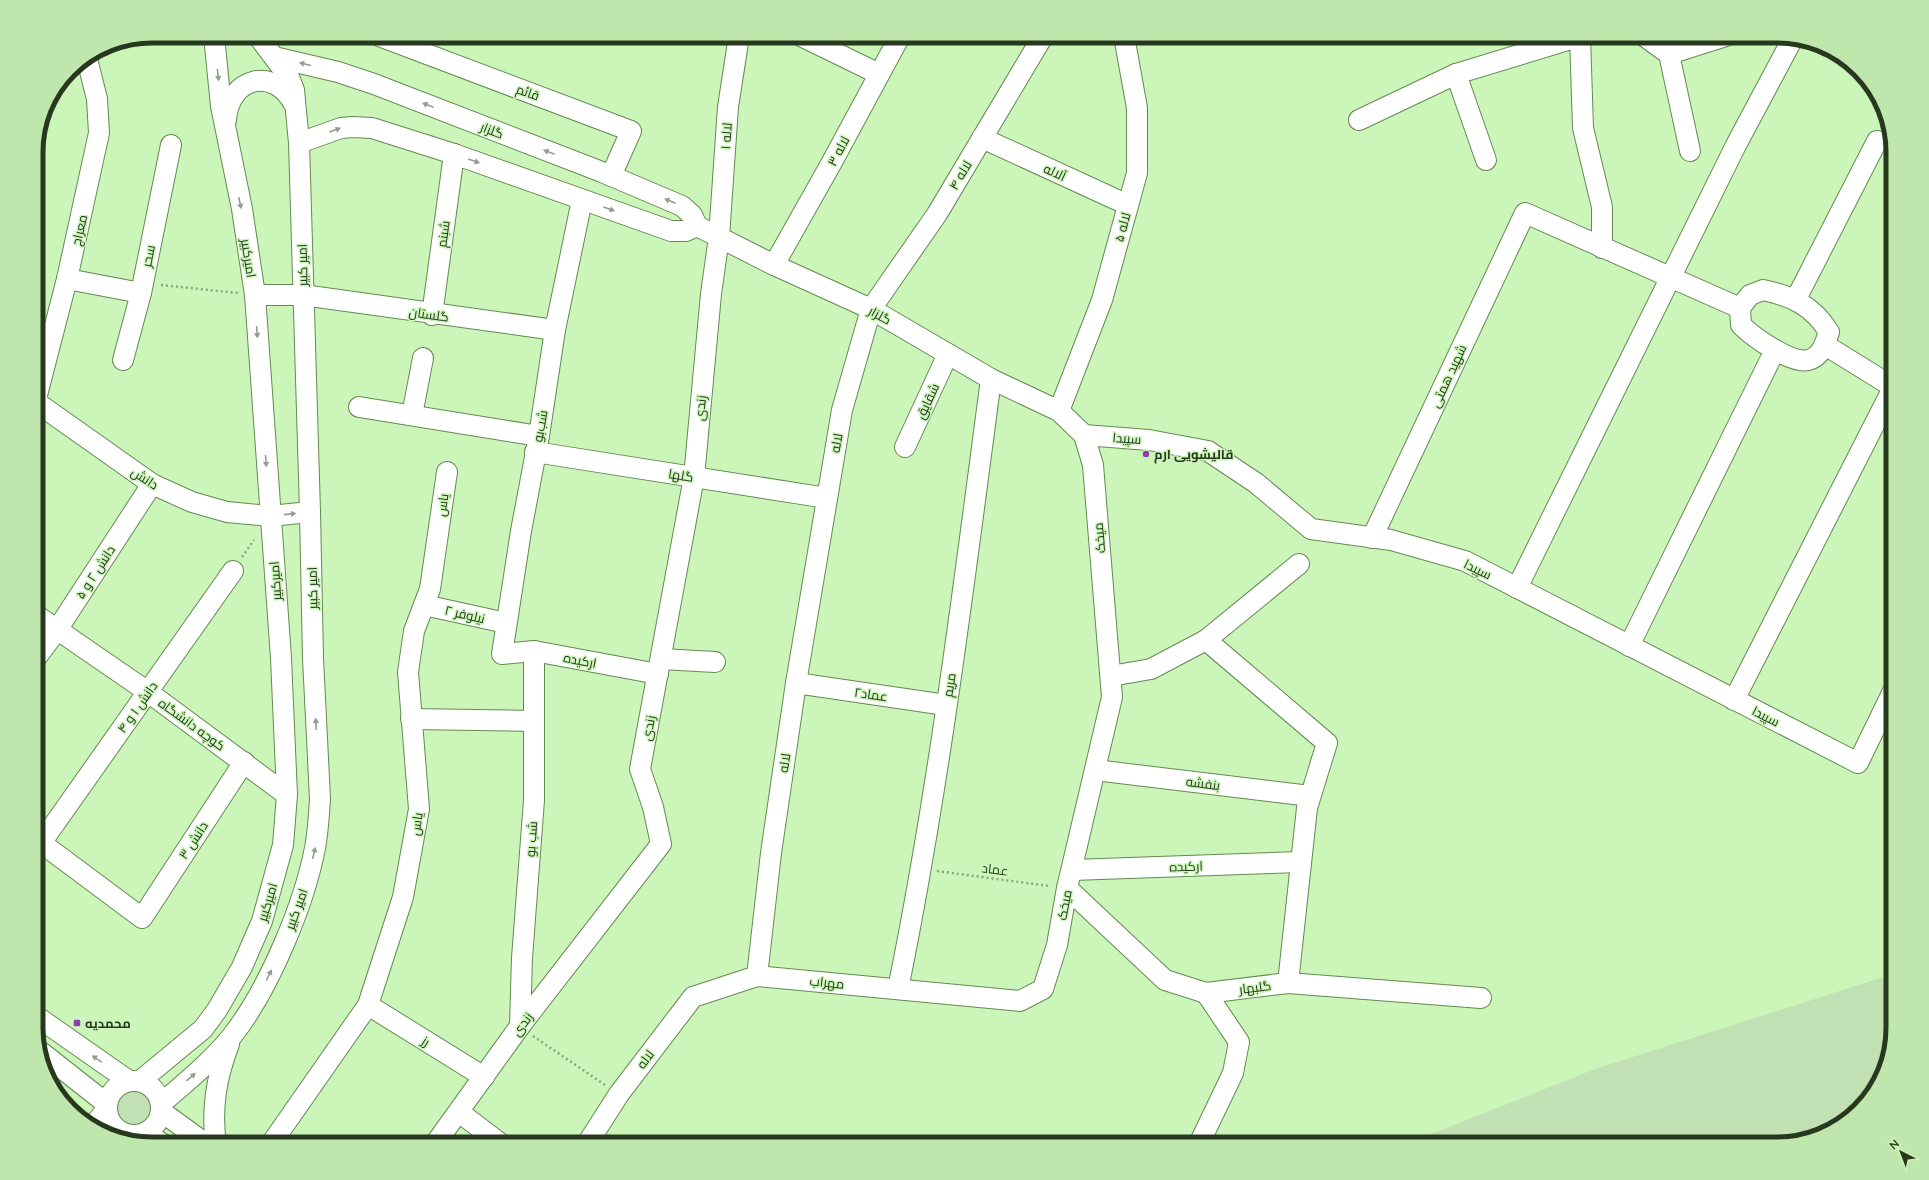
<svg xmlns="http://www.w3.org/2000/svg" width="1929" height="1180" font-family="Lato,Cairo,sans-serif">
  <rect width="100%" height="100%" fill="#ccf6b9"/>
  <g fill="#c1e0b3">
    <path d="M1893,974v54l-16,58 -42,43 -58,15h-371l189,-75z"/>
    <circle cx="135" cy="1108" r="22"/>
  </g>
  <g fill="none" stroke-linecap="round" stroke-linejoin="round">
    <defs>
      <g id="minor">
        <path d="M379,36l252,95 -20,45"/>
        <path d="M801,36l78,38"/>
        <path d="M1580,36l3,92 19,79v41"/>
        <path d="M1644,36l25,18 21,97"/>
        <path d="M1669,54l57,-18"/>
        <path d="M274,57l64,15 36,12 228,88 80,34 10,9 5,11 77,39 97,44 120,70 68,32 25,24 9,30 19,232 -45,191 -10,57 -14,44 -23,12 -263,-25"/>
        <path d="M1456,74l30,86"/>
        <path d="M226,120c3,-43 48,-54 68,-16"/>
        <path d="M1359,120l97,-46 125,-38"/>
        <path d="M982,138l146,67"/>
        <path d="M299,143l42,-15 11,-1 20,1 82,26 217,77h15l11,-5"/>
        <path d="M582,200l-27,130 -16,106 -18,95 -19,123 32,-3 124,23"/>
        <path d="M774,265l58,-103 68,-126"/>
        <path d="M67,279l74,14 30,-148"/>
        <path d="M1763,290c29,6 50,16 66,42 -4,12 -8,25 -21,28 -17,4 -55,-23 -67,-35l-1,-17 10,-13z"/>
        <path d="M255,295h48l252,35"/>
        <path d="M1796,299l81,-158"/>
        <path d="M432,315l22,-161"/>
        <path d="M1825,345l68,42"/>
        <path d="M123,360l18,-67"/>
        <path d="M36,399l31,-120 32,-146 -2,-34 -10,-40"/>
        <path d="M36,402l116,82 40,18 35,10 43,4 40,-4"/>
        <path d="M359,407l180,29"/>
        <path d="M1059,411l43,-111 35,-127v-65l-13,-72"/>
        <path d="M412,415l11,-57"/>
        <path d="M1084,435l65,5 59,11 48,32 55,46 80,11 74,21 393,202 35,-72"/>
        <path d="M905,447l43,-93"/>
        <path d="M535,452l292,46"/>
        <path d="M1372,538l153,-325 215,95"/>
        <path d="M1517,588l219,-443 56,-105"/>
        <path d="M424,605l82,18"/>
        <path d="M36,615l112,77 139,103"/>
        <path d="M1206,640l121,103 -20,65 -19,175"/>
        <path d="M1629,646l146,-296"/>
        <path d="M36,658l21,-28 95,-146"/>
        <path d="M661,659l54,3"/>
        <path d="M1111,676l40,-7 55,-29 93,-76"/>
        <path d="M796,683l150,22"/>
        <path d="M1734,700l159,-312"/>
        <path d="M411,719l122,2"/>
        <path d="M1095,770l215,26"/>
        <path d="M36,839l106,79 102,-156"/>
        <path d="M41,843l192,-272"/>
        <path d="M1072,870l229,-8"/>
        <path d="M1067,888l98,92 41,13 82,-10 193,15"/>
        <path d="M898,989c41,-201 66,-406 93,-610"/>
        <path d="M368,1005l116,72"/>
        <path d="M36,1016l93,65"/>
        <path d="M520,1026l2,-68 12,-158v-149"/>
        <path d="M41,1052l66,52"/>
        <circle cx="134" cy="1108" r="27"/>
        <path d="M140,1081l63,-52 14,-19 25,-43 20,-46 21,-76 4,-50 -6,-137 -26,-363 -13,-86 -21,-103 -7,-70"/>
        <path d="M162,1103c24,-21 50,-42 70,-67 37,-47 72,-131 83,-188 3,-16 4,-33 5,-49l-7,-141 -3,-146 -11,-369 -5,-53 -5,-13 -31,-41"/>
        <path d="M162,1112l44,32"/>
        <path d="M459,1112l42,32"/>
        <path d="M92,1127l15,-18"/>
        <path d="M145,1133l18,11"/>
        <path d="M216,1144c-5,-35 0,-66 13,-100"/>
        <path d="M271,1144l97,-139 35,-108 16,-88 -11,-137 6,-41 16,-42 17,-117"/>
        <path d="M435,1144l85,-118 141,-182 -8,-37 -13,-38 54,-292 17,-183 8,-57 9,-130 11,-71"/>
        <path d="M587,1144l32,-50 74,-97 64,-21 14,-123 25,-170 46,-273 29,-101 66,-95 106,-178"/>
        <path d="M1199,1144l34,-71 6,-31 -33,-49"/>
      </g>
    </defs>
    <use href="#minor" stroke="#648a51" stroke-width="22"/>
    <g stroke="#88a779" stroke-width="2.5" stroke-dasharray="2 3" stroke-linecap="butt">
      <path d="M161,285l77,8"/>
      <path d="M242,557l12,-17"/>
      <path d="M937,871l112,15"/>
      <path d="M533,1036l72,49"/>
    </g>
    <use href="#minor" stroke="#fff" stroke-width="20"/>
  </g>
  <defs><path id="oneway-solid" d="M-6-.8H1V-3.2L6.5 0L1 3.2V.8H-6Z"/></defs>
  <g fill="#939c8f">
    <use href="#oneway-solid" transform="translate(305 64) rotate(-166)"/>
    <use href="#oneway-solid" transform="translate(218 75) rotate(84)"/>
    <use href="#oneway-solid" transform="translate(428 105) rotate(-159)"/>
    <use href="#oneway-solid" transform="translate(335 130) rotate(-20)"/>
    <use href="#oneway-solid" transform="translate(549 152) rotate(-159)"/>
    <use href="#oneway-solid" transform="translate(474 161) rotate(20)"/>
    <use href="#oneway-solid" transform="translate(670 201) rotate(-157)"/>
    <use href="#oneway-solid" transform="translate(240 203) rotate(78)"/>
    <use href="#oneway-solid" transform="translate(609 209) rotate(19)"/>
    <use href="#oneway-solid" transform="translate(257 332) rotate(86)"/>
    <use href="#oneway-solid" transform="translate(266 461) rotate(86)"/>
    <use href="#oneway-solid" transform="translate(290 514) rotate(-6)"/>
    <use href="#oneway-solid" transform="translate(316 724) rotate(-93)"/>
    <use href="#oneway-solid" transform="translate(314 853) rotate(-76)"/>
    <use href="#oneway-solid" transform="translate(269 975) rotate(-64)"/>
    <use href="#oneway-solid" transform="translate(97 1059) rotate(-145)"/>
    <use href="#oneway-solid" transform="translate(191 1077) rotate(-41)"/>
  </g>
  <g fill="#8f3dac" stroke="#ccf6b9" stroke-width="1.5">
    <circle cx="1146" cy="454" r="4"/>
    <rect x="73" y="1019" width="8" height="8" rx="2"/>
  </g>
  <g text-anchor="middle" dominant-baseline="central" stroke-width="3" stroke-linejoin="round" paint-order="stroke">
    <g font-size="13" fill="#27381f" stroke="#ccf6b9">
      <text transform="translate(528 92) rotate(20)">قائم</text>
      <text transform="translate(492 130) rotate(21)">گلزار</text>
      <text transform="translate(726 136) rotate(-86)">لاله ۱</text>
      <text transform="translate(838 151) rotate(-62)">لاله ۳</text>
      <text transform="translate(1055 172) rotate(25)">آلاله</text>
      <text transform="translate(960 175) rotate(-59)">لاله ۴</text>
      <text transform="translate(1122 227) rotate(-75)">لاله ۵</text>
      <text transform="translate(79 230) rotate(-77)">معراج</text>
      <text transform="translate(443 234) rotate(-82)">شبنم</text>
      <text transform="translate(148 256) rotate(-79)">سحر</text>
      <text transform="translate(249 258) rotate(81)">امیرکبیر</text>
      <text transform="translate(302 265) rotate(-91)">امیر کبیر</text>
      <text transform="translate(429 314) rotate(8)">گلستان</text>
      <text transform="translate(880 315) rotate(29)">گلزار</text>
      <text transform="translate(1448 376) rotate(-65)">شهید همتی</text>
      <text transform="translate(927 401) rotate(-65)">شقایق</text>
      <text transform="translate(700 408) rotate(-84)">زندی</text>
      <text transform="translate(540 426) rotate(-80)">شب‌بو</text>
      <text transform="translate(1127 438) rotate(4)">سپیدا</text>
      <text transform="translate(836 443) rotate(-80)">لاله</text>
      <text transform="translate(681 475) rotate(9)">گلها</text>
      <text transform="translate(145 478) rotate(33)">دانش</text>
      <text transform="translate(442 505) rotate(-82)">یاس</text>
      <text transform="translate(1099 538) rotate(-95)">میخک</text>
      <text transform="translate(1478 569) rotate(26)">سپیدا</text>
      <text transform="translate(95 572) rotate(-57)">دانش ۲ و ۵</text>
      <text transform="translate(275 581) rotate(-94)">امیرکبیر</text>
      <text transform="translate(312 588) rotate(-91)">امیر کبیر</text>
      <text transform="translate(465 614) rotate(13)">نیلوفر ۲</text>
      <text transform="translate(580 660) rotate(11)">ارکیده</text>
      <text transform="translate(949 685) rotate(-81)">مریم</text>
      <text transform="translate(871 694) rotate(8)">عماد۲</text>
      <text transform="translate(137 707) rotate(-55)">دانش ۱ و ۴</text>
      <text transform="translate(1766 716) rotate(27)">سپیدا</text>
      <text transform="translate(192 724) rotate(36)">کوچه دانشگاه</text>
      <text transform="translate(648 728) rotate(-79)">زندی</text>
      <text transform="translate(784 763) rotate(-82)">لاله</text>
      <text transform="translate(1203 783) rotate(7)">بنفشه</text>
      <text transform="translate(416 824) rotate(-81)">یاس</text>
      <text transform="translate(531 839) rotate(-86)">شب بو</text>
      <text transform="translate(193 840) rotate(-57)">دانش ۳</text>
      <text transform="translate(1186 866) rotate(-2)">ارکیده</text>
      <text transform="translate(995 869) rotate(7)">عماد</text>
      <text transform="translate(267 902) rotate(-73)">امیرکبیر</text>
      <text transform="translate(1064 905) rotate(-79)">میخک</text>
      <text transform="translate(296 909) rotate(-70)">امیر کبیر</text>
      <text transform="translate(827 982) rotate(6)">مهراب</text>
      <text transform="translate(1255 987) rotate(-7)">گلبهار</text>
      <text transform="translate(522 1024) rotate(-53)">زندی</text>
      <text transform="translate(426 1041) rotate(32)">رز</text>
      <text transform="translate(645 1059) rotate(-53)">لاله</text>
    </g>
    <g font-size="13" font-weight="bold" fill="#27381f" stroke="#ccf6b9" text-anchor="start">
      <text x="1154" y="454">قالیشویی ارم</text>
      <text x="85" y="1023">محمدیه</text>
    </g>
  </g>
  <path d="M0 0H1929V1180H0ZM152 43H1777A109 109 0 0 1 1886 152V1028A109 109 0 0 1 1777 1137H152A109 109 0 0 1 43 1028V152A109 109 0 0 1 152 43Z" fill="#bfe7ad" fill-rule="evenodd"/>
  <path fill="none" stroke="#27381f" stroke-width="5" d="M152 43H1777A109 109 0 0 1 1886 152V1028A109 109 0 0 1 1777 1137H152A109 109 0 0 1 43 1028V152A109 109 0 0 1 152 43Z"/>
  <g transform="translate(1901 1152) rotate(318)" stroke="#ccf6b9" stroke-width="3" paint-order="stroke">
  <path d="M0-3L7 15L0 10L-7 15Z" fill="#27381f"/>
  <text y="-6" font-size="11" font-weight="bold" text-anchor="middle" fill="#27381f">N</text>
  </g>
</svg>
